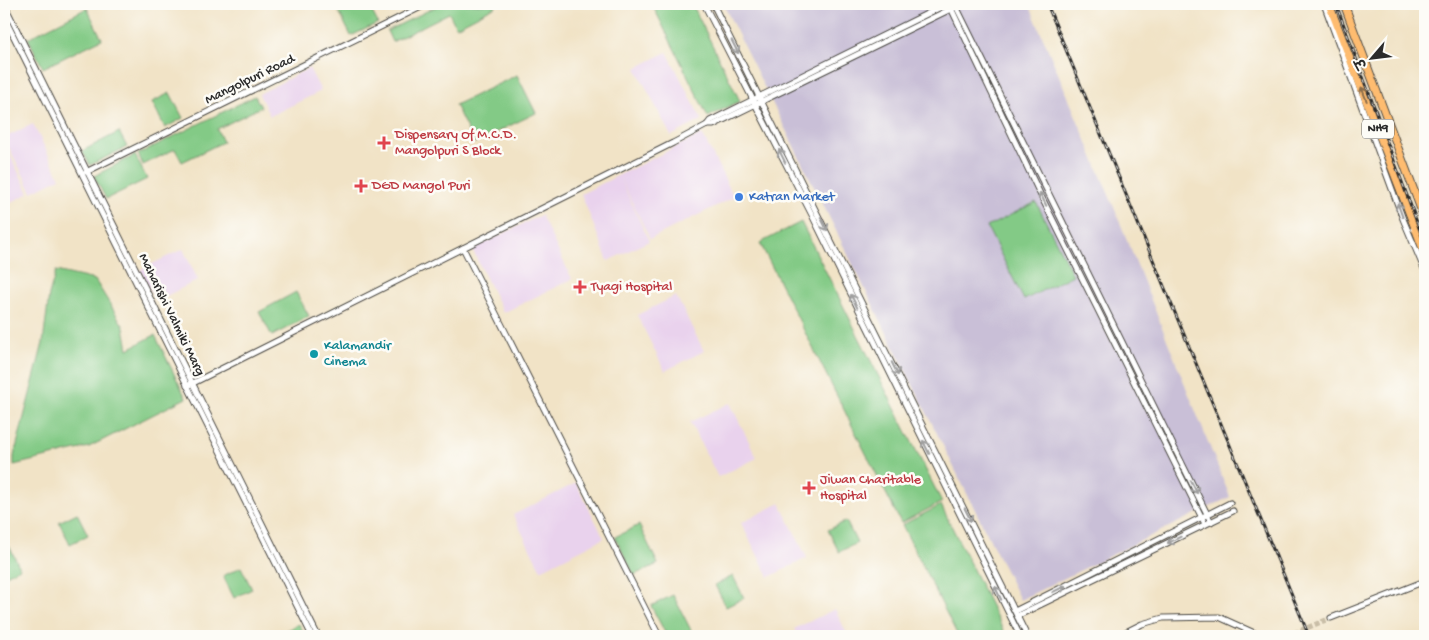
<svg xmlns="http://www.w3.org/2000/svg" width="1429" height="640" font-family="'Gochi Hand','Playpen Sans Deva',sans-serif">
  <rect width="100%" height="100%" fill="#fdfcf7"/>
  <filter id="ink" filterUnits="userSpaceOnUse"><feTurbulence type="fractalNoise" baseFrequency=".02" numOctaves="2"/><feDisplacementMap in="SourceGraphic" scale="10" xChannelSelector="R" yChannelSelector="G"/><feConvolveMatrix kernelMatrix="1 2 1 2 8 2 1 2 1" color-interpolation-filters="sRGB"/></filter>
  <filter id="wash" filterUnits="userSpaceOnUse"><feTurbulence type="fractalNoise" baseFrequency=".0096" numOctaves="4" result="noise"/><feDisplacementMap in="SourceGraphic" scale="20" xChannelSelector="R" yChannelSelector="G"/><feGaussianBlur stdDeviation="1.12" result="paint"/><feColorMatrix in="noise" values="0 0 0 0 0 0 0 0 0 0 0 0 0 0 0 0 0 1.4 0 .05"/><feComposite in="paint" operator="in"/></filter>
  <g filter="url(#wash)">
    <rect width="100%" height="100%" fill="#f1e3c6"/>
    <g fill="#e9d2ed">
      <path d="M667,52l35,68 -31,16 -35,-68z"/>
      <path d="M309,68l12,23 -51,25 -11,-22z"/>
      <path d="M33,124l27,54 -28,14 -28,-54z"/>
      <path d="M702,134l32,63 -84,42 -31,-63 30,65 -41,20 -27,-67z"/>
      <path d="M4,143l25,50 -25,13z"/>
      <path d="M541,215l31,64 -69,34 -31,-64z"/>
      <path d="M183,249l15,31 -42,21 -16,-31z"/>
      <path d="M676,296l28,55 -39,20 -28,-56z"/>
      <path d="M730,403l27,55 -39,19 -28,-55z"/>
      <path d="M576,483l28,55 -63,32 -28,-55z"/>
      <path d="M780,503l27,55 -38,19 -28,-54z"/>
      <path d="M835,609l13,27h-50l-4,-7z"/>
    </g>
    <path fill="#c9bfd7" d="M723,4h306l80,191 121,302 -210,103z"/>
    <g fill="#83ca86" stroke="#577a58">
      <path d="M335,4h33l10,19 -27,13z"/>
      <path d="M441,4h54l1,2 -40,21 -7,-14 -57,29 -5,-11z"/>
      <path d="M652,4h40l48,97 -32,16z"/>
      <path d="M87,8l15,31 -59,29 -15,-30z"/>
      <path d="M517,75l19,38 -62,30 -19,-38z"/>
      <path d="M170,93l13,25 -18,10 -13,-26z"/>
      <path d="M255,96l6,11 -44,22 6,13 -41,20 -7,-13 -32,16 -5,-11z"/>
      <path d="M119,132l8,15 -37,18 -8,-14z"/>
      <path d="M135,155l12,24 -41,20 -12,-23z"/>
      <path d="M1036,202l37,73 -49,25 -37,-73z"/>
      <path d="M801,222l141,280 -41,21 -141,-280z"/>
      <path d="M56,271l39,9 29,47 4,22 27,-14 31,63 -97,49 -75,18v-9l29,-113 6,-48z"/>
      <path d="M296,292l13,24 -37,20 -13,-24z"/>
      <path d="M941,505l65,131h-48l-56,-111z"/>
      <path d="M77,513l11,22 -18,9 -11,-22z"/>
      <path d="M846,521l11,22 -18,9 -11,-22z"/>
      <path d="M639,525l19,39 -24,11 -19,-38z"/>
      <path d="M9,546l11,22 -16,8v-27z"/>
      <path d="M241,567l11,22 -18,9 -11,-22z"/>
      <path d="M733,576l11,22 -18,9 -11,-22z"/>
      <path d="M673,595l21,41h-27l-16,-30z"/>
      <path d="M299,624l6,12h-31z"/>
    </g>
  </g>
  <g filter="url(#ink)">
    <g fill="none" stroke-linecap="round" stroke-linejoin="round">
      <path stroke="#c9bea7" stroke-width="5" stroke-dasharray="5 2.5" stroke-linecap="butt" d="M1287,636l44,-18"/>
      <defs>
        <g id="minor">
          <path d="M4,4l314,632"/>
          <path d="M704,4l108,211 208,421"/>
          <path d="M713,4l314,632"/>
          <path d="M949,4l93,194 163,326"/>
          <path d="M955,4l256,518"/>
          <path d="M1324,4l79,215 22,52"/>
          <path d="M4,17l308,619"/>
          <path d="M707,125h6l248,-121"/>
          <path d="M86,172l341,-168"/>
          <path d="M1413,229l12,-4"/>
          <path d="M463,248l196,388"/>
          <path d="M187,386l486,-243 34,-18 3,-4 237,-117"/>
          <path d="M1015,611l215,-108"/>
          <path d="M1017,616l216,-105"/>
          <path d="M1331,618l94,-37"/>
          <path d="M1118,636l24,-12 21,-6 56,-1 42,19"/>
        </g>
        <g id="highway">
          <path d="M1329,4l96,250"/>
          <path d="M1344,4l81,216"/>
        </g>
      </defs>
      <use href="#minor" stroke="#494742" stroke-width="7"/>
      <use href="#highway" stroke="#494742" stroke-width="9"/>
      <use href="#minor" stroke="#fff" stroke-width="5"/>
      <use href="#highway" stroke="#febc70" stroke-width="7"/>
      <defs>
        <g id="rail">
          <path d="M1047,4l262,632"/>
          <path d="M1336,4l89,240"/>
        </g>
      </defs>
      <use href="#rail" stroke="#2b2b2b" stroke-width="3"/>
      <use href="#rail" stroke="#fdfcf7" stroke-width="1" stroke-dasharray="4" stroke-linecap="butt"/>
    </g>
    <defs><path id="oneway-shaft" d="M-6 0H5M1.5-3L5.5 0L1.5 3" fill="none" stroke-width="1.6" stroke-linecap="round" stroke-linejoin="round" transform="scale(1.25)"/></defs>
    <g stroke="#a0a0a0">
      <use href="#oneway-shaft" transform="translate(735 47) rotate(63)"/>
      <use href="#oneway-shaft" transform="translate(782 156) rotate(-116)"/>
      <use href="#oneway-shaft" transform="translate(1043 199) rotate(-116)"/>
      <use href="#oneway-shaft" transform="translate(1400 210) rotate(-110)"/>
      <use href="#oneway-shaft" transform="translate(824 224) rotate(64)"/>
      <use href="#oneway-shaft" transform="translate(854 301) rotate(-116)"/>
      <use href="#oneway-shaft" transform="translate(895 369) rotate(64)"/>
      <use href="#oneway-shaft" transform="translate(926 447) rotate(-116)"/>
      <use href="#oneway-shaft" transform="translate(1194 487) rotate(63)"/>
      <use href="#oneway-shaft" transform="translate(968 515) rotate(63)"/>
      <use href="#oneway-shaft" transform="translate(1174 540) rotate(154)"/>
      <use href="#oneway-shaft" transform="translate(1059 589) rotate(-26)"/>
      <use href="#oneway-shaft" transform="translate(998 593) rotate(-116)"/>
    </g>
    <use stroke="#8a6c4a" href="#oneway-shaft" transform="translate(1364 94) rotate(-111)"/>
  </g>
  <g fill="#e0444e" stroke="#fdfcf7" stroke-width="2">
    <path d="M381.5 135.5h5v5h5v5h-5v5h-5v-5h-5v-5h5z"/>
    <path d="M358.5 178.5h5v5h5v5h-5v5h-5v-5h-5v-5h5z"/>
    <path d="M577.5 279.5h5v5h5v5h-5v5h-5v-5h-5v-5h5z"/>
    <path d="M806.5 480.5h5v5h5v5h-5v5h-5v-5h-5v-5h5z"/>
  </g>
  <circle fill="#3f7fe0" stroke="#fdfcf7" stroke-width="2" cx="739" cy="197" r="5"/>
  <circle fill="#0f9aa8" stroke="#fdfcf7" stroke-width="2" cx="314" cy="354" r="5"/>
  <g text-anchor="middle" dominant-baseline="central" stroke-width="5" stroke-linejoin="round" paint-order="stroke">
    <rect fill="#fdfcf7" stroke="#6a6a68" stroke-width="1" x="1362" y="119.5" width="32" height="19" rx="4"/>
    <g font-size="12" font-weight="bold" fill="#2b2b2b">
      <text x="1378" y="129">NH9</text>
    </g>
    <g font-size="14" fill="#2b2b2b" stroke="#fdfcf7">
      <text transform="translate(250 80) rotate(-26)">Mangolpuri Road</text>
      <text transform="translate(171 315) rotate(64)">Maharishi Valmiki Marg</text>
    </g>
    <g font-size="14" fill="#be3a42" stroke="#fdfcf7" text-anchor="start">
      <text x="395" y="135">Dispensary Of M.C.D.<tspan x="395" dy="16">Mangolpuri S Block</tspan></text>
      <text x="372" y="186">DGD Mangol Puri</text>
      <text x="591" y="287">Tyagi Hospital</text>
      <text x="820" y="480">Jiwan Charitable<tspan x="820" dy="16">Hospital</tspan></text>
    </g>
    <g font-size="14" fill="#366cbe" stroke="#fdfcf7" text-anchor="start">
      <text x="749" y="197">Katran Market</text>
    </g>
    <g font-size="14" fill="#0d838f" stroke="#fdfcf7" text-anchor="start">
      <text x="324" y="346">Kalamandir<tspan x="324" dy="16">Cinema</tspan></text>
    </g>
  </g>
  <rect width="1429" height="640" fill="none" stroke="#fdfcf7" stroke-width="20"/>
  <g transform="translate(1372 58) rotate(242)" stroke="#fdfcf7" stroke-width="4" paint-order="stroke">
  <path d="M0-4L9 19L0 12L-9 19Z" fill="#2b2b2b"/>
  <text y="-8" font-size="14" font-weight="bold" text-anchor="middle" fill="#2b2b2b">उ</text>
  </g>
</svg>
